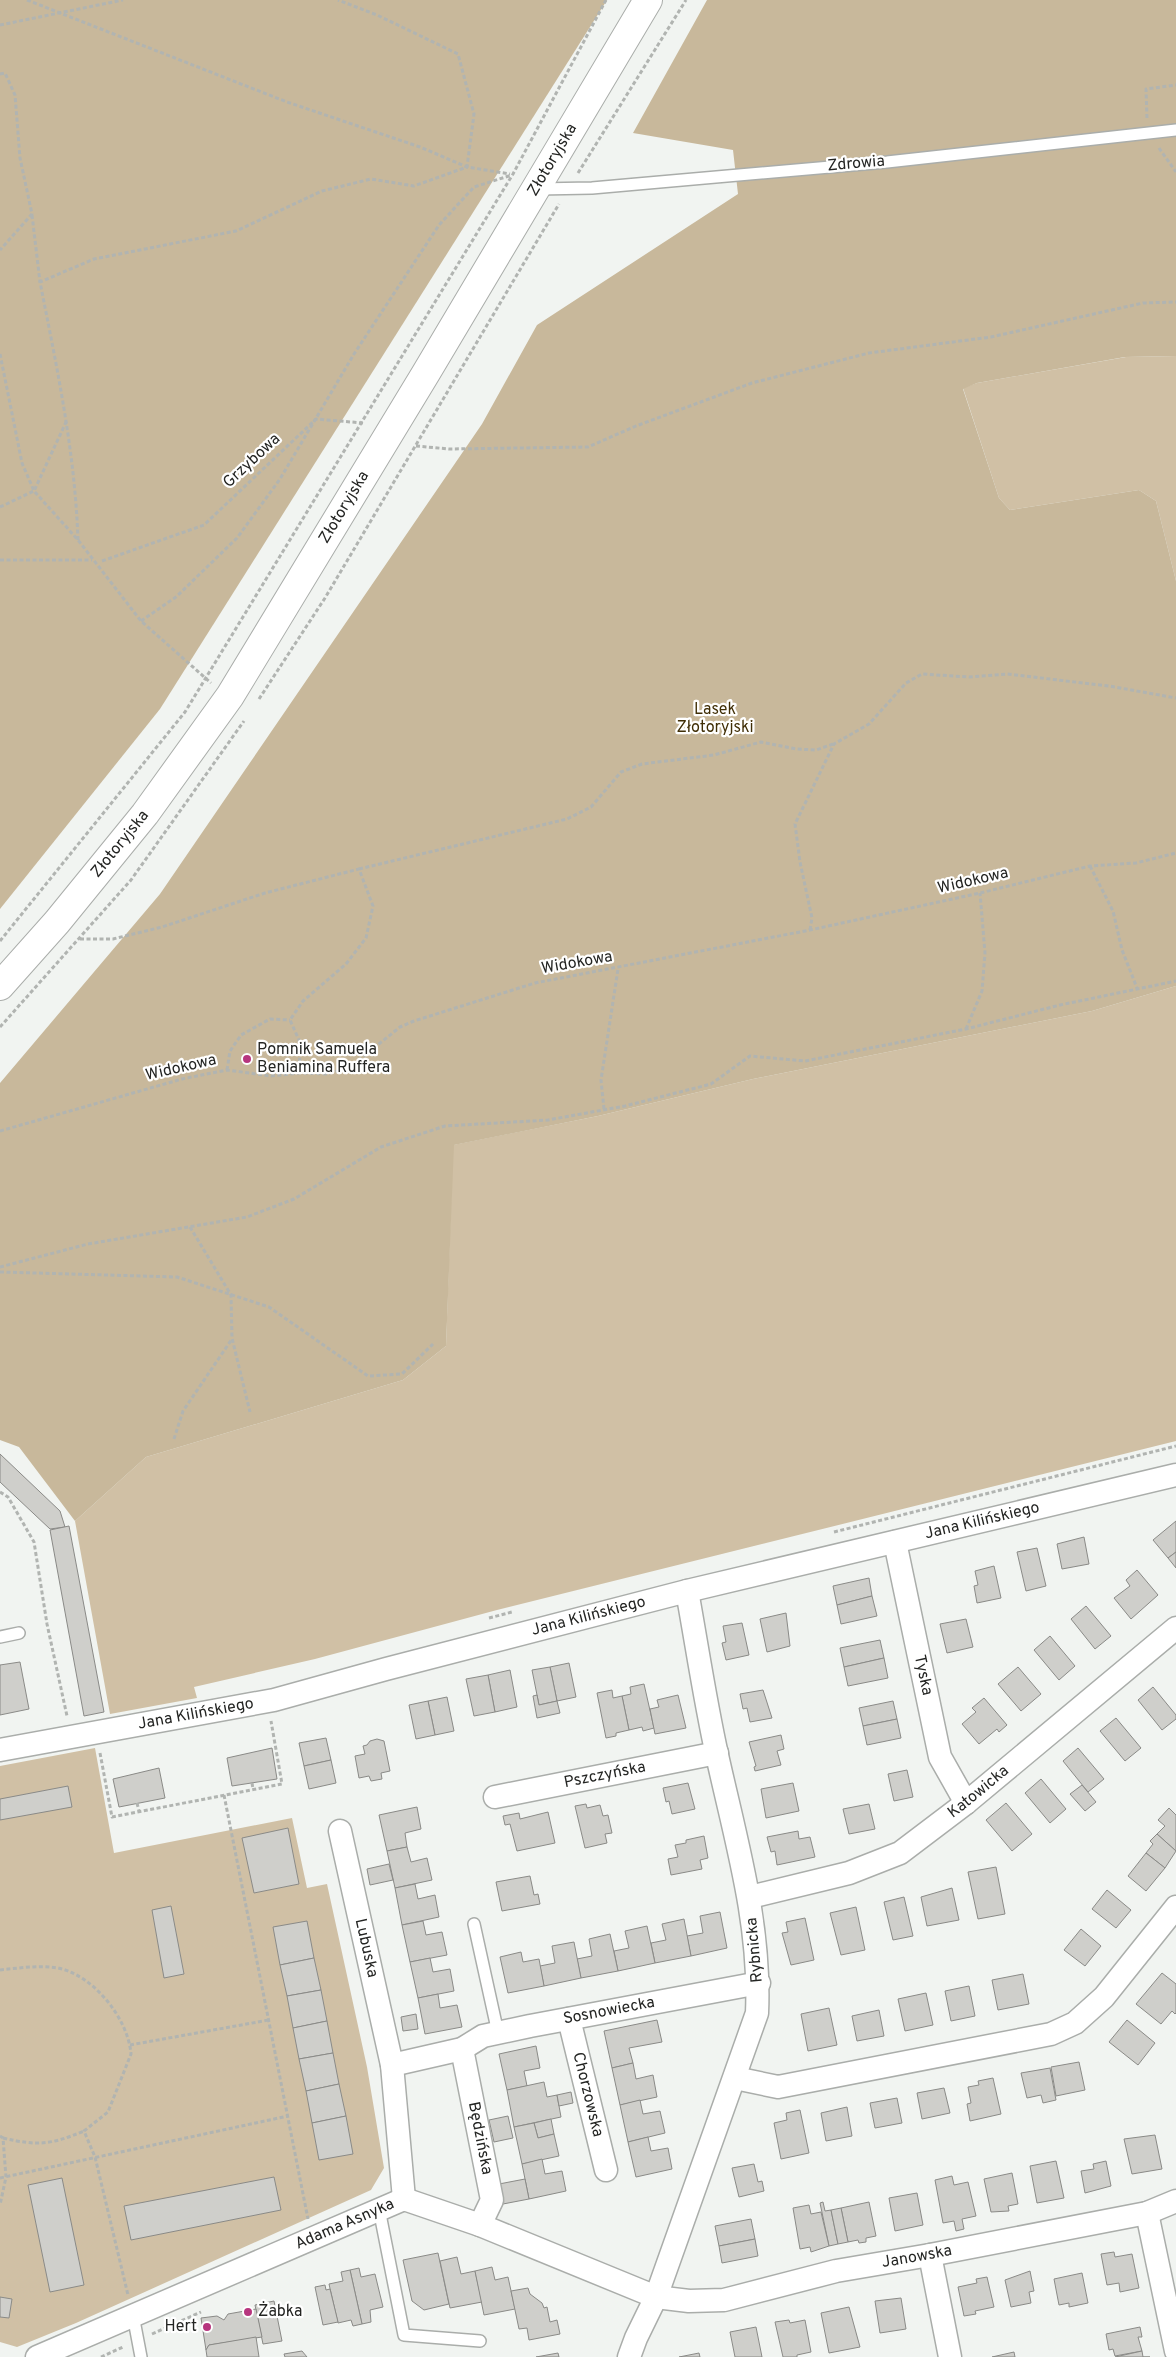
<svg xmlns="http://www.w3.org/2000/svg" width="1176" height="2357" font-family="Overpass,sans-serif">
  <rect width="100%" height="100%" fill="#f1f4f1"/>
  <g fill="#d0c0a5">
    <path d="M1176,356v225l-20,-80 -17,-11 -129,20 -11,-12 -36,-110 14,-5 149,-26z"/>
    <path d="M1176,986v455l-679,169 -182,49 -121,28 3,11 -87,16 -35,-193 71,-64 257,-77 43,-34 7,-201 145,-29 155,-37 339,-68z"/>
    <path d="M95,1748l19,105 178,-35 15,70 20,-4 40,183 17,101 -13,22 -295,133 -59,24 -17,-5v-576z"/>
  </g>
  <g fill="#c8b89b">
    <path d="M0,0h607l-447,709 -160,200z"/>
    <path d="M707,0h469v356l-51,1 -148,26 -14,6 36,109 11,12 129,-20 17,11 20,80v405l-84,25 -339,68 -155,37 -144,29 -8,201 -43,34 -257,77 -71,64 -56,-74 -19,-7v-357l160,-189 322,-470 55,-99 201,-131 -5,-44 -100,-17z"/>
  </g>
  <g fill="#cfcfcb" stroke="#8a8a87">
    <path d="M0,1454l60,57 5,16 -15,2 -50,-47z"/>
    <path d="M1176,1521v31l-8,6 -15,-18z"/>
    <path d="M69,1526l35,186 -20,4 -34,-186z"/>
    <path d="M1084,1537l5,27 -27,5 -5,-25z"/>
    <path d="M1037,1548l9,38 -20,5 -9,-39z"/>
    <path d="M1176,1552v16l-8,-10z"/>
    <path d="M994,1566l7,32 -24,5 -3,-17 4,-1 -3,-14z"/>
    <path d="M1137,1570l21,25 -27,24 -17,-21 16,-12 -4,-6z"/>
    <path d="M869,1578l3,18 -35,9 -4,-19z"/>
    <path d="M872,1596l5,20 -36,8 -4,-19z"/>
    <path d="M1086,1606l25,30 -16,13 -24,-30z"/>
    <path d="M786,1613l4,33 -23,6 -7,-33z"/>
    <path d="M966,1619l7,28 -26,6 -7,-29z"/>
    <path d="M742,1623l7,32 -23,5 -4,-17 4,-1 -3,-16z"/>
    <path d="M1050,1636l25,30 -16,14 -25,-30z"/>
    <path d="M880,1640l4,18 -40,9 -4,-19z"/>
    <path d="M884,1658l4,20 -40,8 -4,-19z"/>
    <path d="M20,1662l9,47 -29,6v-50z"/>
    <path d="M569,1663l7,34 -19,4 -7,-34z"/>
    <path d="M550,1667l7,34 -18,4 -7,-35z"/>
    <path d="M1018,1667l23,27 -20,17 -23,-27z"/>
    <path d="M510,1670l7,37 -22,5 -7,-37z"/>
    <path d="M488,1675l7,37 -21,4 -8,-37z"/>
    <path d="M644,1684l10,44 -11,3 -1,-4 -13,3 -7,-34 9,-2 -1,-7z"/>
    <path d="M1153,1687l23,28v4l-14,11 -24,-30z"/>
    <path d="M612,1690l1,8 9,-2 7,34 -13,3v3l-10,2 -9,-45z"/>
    <path d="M763,1690l9,28 -22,4 -3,-14 -4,1 -3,-15z"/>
    <path d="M537,1695l2,10 18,-4 3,12 -23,5 -4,-22z"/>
    <path d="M678,1695l8,33 -31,6 -5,-25 9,-2 -2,-7z"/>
    <path d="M447,1697l7,34 -19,4 -7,-34z"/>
    <path d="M984,1698l23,27 -8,7 -2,-3 -18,15 -17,-20 14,-12 -4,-4z"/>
    <path d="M428,1701l7,34 -19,4 -7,-34z"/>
    <path d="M893,1701l4,18 -34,7 -4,-18z"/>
    <path d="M1116,1718l25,30 -16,13 -25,-30z"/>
    <path d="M897,1719l4,19 -34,7 -4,-19z"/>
    <path d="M781,1735l3,14 -7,2 4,14 -26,6 -1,-4 2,-1 -7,-24z"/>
    <path d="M326,1738l5,22 -27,6 -5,-23z"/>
    <path d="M377,1739l7,2 6,30 -9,2 1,6 -11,2 -2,-5 -10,2 -4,-22 10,-2 -2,-8 4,-1 3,-4z"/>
    <path d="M272,1748l5,31 -45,7 -5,-28z"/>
    <path d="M1078,1748l26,31 -16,13 -25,-31z"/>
    <path d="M331,1760l5,23 -27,6 -5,-23z"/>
    <path d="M159,1768l6,30 -46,9 -6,-28z"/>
    <path d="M907,1770l6,27 -19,4 -6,-27z"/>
    <path d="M1041,1779l25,30 -16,14 -25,-30z"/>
    <path d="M688,1783l7,26 -23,5 -3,-13 -3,1 -3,-14z"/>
    <path d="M793,1783l6,28 -33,7 -5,-29z"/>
    <path d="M1082,1785l14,17 -11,9 -15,-17z"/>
    <path d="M68,1786l4,21 -72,13v-21z"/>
    <path d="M1006,1803l26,31 -20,17 -26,-31z"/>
    <path d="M586,1804l1,4 13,-3 3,11 5,-1 4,18 -7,1 2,9 -22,5 -10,-42z"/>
    <path d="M869,1804l6,25 -26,5 -6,-25z"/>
    <path d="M417,1807l4,22 -16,4 2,14 -20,4 -8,-36z"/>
    <path d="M1169,1808l7,7v36l-19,-17 8,-8 -7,-6z"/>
    <path d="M548,1812l7,31 -38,8 -7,-27 -5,1 -2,-9 16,-3 1,6z"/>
    <path d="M288,1828l11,56 -45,9 -12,-55z"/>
    <path d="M798,1831l1,8 11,-2 5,20 -38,8 -2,-14 -4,1 -4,-15z"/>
    <path d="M1157,1834l19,17 -11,17 -19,-15 7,-9 -3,-3z"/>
    <path d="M704,1836l4,22 -8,2 2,9 -31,6 -3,-16 10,-2 -3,-12 11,-2v-3z"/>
    <path d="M407,1847l4,15 16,-4 5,22 -37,8 -8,-37z"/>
    <path d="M1146,1853l19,15 -19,23 -18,-15z"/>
    <path d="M389,1864l4,16 -23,5 -3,-16z"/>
    <path d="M996,1867l9,47 -27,5 -10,-47z"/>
    <path d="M530,1876l4,19 4,-1 2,10 -38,7 -6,-29z"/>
    <path d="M415,1884l3,15 17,-4 4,22 -37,8 -7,-37z"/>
    <path d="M952,1888l7,32 -32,6 -6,-29z"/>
    <path d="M1107,1890l24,20 -15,18 -24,-19z"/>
    <path d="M904,1897l9,39 -20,4 -9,-38z"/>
    <path d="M171,1906l13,68 -20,4 -12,-68z"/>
    <path d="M856,1907l9,43 -24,5 -11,-42z"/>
    <path d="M720,1912l7,36 -36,8 -4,-20 16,-3 -3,-17z"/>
    <path d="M805,1918l9,42 -23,5 -9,-32 6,-1 -2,-10z"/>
    <path d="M684,1919l7,37 -36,7 -4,-20 15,-3 -4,-16z"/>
    <path d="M307,1921l7,37 -34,7 -7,-38z"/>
    <path d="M423,1921l3,14 16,-3 5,23 -37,7 -8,-37z"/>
    <path d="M647,1926l8,37 -37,8 -4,-20 15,-3 -4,-17z"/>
    <path d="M1081,1929l20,17 -16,20 -21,-16z"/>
    <path d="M610,1934l8,37 -37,7 -4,-19 15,-3 -3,-17z"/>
    <path d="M574,1942l7,36 -37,8 -4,-20 15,-3 -3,-17z"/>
    <path d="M521,1952l2,10 16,-3 5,27 -36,7 -8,-36z"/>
    <path d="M314,1958l7,32 -34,6 -7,-31z"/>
    <path d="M430,1958l3,14 17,-3 4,22 -36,7 -8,-36z"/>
    <path d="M1162,1973l14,11v29l-1,1 -3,-3 -11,13 -25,-20z"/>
    <path d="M1023,1974l6,30 -31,6 -6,-30z"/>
    <path d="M969,1986l6,30 -24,5 -6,-30z"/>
    <path d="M321,1990l6,31 -34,7 -6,-32z"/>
    <path d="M926,1993l7,32 -28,6 -7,-32z"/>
    <path d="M438,1994l2,14 17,-3 5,22 -37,7 -7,-36z"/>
    <path d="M829,2008l8,37 -29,6 -7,-37z"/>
    <path d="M879,2010l5,26 -27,5 -5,-25z"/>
    <path d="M416,2014l2,15 -15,2 -2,-14z"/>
    <path d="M657,2020l5,22 -33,6 4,15 -21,5 -8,-37z"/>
    <path d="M1127,2020l28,23 -17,22 -29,-23z"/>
    <path d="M327,2021l6,32 -34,6 -6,-31z"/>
    <path d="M536,2046l4,22 -16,3 3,15 -20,4 -8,-36z"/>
    <path d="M333,2053l6,31 -33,7 -7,-32z"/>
    <path d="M1079,2062l6,28 -29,6 -5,-29z"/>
    <path d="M633,2063l3,16 17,-4 4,22 -37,8 -8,-37z"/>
    <path d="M1050,2068l6,32 -13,3 -2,-8 -14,3 -6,-25z"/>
    <path d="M993,2078l8,36 -31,7 -3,-17 4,-1 -3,-16 11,-2 -1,-4z"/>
    <path d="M544,2082l3,15 10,-2 4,22 -47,10 -7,-37z"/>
    <path d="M339,2084l7,32 -34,7 -6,-32z"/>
    <path d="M944,2088l6,25 -28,6 -5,-26z"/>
    <path d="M571,2092l2,11 -14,3 -2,-11z"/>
    <path d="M897,2098l5,25 -27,5 -5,-25z"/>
    <path d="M640,2100l3,14 17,-3 5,22 -37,9 -8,-37z"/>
    <path d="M847,2107l5,29 -26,5 -5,-28z"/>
    <path d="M800,2110l9,43 -28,6 -7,-36 13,-3 -1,-7z"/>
    <path d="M346,2116l7,38 -34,6 -7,-37z"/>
    <path d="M508,2116l5,22 -19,4 -5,-22z"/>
    <path d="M551,2119l3,15 -16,4 -4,-15z"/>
    <path d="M534,2123l4,15 16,-4 5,22 -37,8 -8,-37z"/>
    <path d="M1155,2135l7,34 -30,5 -8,-35z"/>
    <path d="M648,2137l3,14 17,-3 4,21 -36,8 -8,-35z"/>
    <path d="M542,2159l3,15 17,-3 4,20 -37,8 -7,-35z"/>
    <path d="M1056,2161l8,37 -27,5 -7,-37z"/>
    <path d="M1106,2161l5,25 -26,7 -4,-22 13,-2 -1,-5z"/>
    <path d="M754,2164l4,18 4,-1 2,10 -25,6 -7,-29z"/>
    <path d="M1012,2173l6,31 -10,2 1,5 -18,1 -7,-33z"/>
    <path d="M952,2176l2,9 14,-3 8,34 -14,3 2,10 -8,2 -2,-10 -11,2 -8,-43z"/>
    <path d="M274,2177l7,33 -150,30 -7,-34z"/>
    <path d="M62,2178l22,107 -34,7 -22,-107z"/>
    <path d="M525,2179l4,20 -26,5 -4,-20z"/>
    <path d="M917,2193l6,32 -28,6 -6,-33z"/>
    <path d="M823,2202l2,9 6,-1 7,34 -9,2 -9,-43z"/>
    <path d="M869,2202l7,34 -10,2v4l-7,1 -1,-3 -10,2 -7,-34z"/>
    <path d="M809,2205l2,9 10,-2 8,34 -18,6 -1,-5 -10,2 -7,-41z"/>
    <path d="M841,2208l7,34 -10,2 -7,-34z"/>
    <path d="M751,2219l4,20 -36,7 -4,-20z"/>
    <path d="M755,2239l3,17 -36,7 -3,-17z"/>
    <path d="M1114,2252l1,5 17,-3 7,34 -19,4 -1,-9 -12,2 -6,-31z"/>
    <path d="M438,2253l11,51 -25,6 -12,-9 -9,-41z"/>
    <path d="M457,2257l4,17 14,-3 7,31 -32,6 -10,-47z"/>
    <path d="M492,2267l3,13 13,-3 7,32 -31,6 -9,-44z"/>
    <path d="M359,2268l2,9 14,-3 8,33 -13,3 1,12 -9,2 -12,-54z"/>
    <path d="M350,2270l12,54 -9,2 -2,-6 -13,3 -9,-39 14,-3 -2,-9z"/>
    <path d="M1030,2271l4,20 -5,1 2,11 -20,4 -6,-27z"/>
    <path d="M1082,2273l6,30 -19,4v-4l-10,2 -5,-26z"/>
    <path d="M987,2277l7,30 -19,4 1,3 -12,2 -6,-29 19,-4 -1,-4z"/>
    <path d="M325,2285l1,5 4,-1 8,33 -15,3 -8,-38z"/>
    <path d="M528,2288l2,6 12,9 2,5 3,-1 3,15 7,-2 3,14 -31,6 -2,-12 -8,1 -8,-38z"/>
    <path d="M0,2297l12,2 -3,19 -9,-1z"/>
    <path d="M901,2298l5,31 -26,4 -5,-32z"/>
    <path d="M274,2301l8,40 -19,3 -8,-39z"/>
    <path d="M849,2307l11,40 -31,6 -8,-40z"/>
    <path d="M256,2309l6,28 -53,8 -3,5 -5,-32 16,-2 7,4 4,-6z"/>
    <path d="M789,2320l1,3 15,-3 6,32 -14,3v2h-14l-8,-35z"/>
    <path d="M756,2327l6,30h-27l-5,-25z"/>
    <path d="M1140,2327l2,10h-4l4,14 -27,5 -2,-7 -4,1 -3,-16z"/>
    <path d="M256,2337l3,20h-52l-1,-7 3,-5z"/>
    <path d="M302,2351l5,6h-22l-1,-3z"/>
    <path d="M1142,2351l1,6h7h-35z"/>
    <path d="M1014,2352l1,5h-23z"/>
    <path d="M558,2353l1,4h-23z"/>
    <path d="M699,2353l1,4h-21z"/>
  </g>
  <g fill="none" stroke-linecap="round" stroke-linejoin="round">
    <defs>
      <g id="service">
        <path d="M538,189l54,-1 295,-26 289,-32"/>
        <path d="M0,1637l19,-4"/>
        <path d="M474,1924l24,109"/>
        <path d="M379,2209l25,126 76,6"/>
        <path d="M133,2315l8,42"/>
      </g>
      <g id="minor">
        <path id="s1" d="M895,1542l45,215 26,46"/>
        <path id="s2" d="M0,1750l274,-50 112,-31 301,-78 489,-116"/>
        <path id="s3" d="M495,1797l222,-44"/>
        <path id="s4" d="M340,1831l52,234 12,134"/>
        <path id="s5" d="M750,1897l99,-24 51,-20 66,-50 210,-175"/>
        <path id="s6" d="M569,2019l37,151"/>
        <path id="s7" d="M462,2049l30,151 -12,25"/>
        <path id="s8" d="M392,2065l70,-16 21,-13 47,-10 229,-43"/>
        <path d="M735,2078l43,9 273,-53 24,-11 29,-26 72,-90"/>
        <path d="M1147,2213l29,138"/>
        <path d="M930,2255l20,102"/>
        <path id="s9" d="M37,2357l367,-158 76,26 176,72 33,4 35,-1 112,-29 94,-16 217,-42 29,-12"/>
        <path d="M629,2357l7,-19 20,-41 101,-284c4,-89 -21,-172 -40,-258 -12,-54 -20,-109 -30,-164"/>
      </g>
      <g id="tertiary">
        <path id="s10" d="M0,986l57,-64 88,-108 85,-118 196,-323 222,-373"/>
      </g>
    </defs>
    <use href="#service" stroke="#aaadaa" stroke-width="14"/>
    <use href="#minor" stroke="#aaadaa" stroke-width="25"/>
    <use href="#tertiary" stroke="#aaadaa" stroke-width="30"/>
    <g stroke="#b1b4b1" stroke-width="3" stroke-dasharray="4 2.5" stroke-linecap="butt">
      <path d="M27,0l260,102 133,45 47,20 43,7"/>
      <path d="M0,25l123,-25"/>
      <path d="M0,74l5,-1 10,22 5,63 12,56 -32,36"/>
      <path d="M1147,118l-1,-29 30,-4"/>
      <path d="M1159,148l17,24"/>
      <path d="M578,173l108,-173"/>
      <path d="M32,215l8,67"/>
      <path d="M0,354l22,109 12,28 44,49 63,81 70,62"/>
      <path d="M416,446l33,3 139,-2 48,-21 116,-43 117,-30 122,-16 152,-34 33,-1"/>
      <path d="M0,507l34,-16 33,-71"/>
      <path d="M78,540c-3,-88 -21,-172 -38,-258l54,-23 142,-28 86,-40 49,-12 43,7 53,-19 7,-53 -16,-60 -81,-39 -39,-15"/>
      <path d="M0,560h92"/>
      <path d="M102,561l102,-36 112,-106 47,4"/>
      <path d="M141,621l35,-24 61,-59 43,-59 74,-125 85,-129 35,-38 38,-12"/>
      <path d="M259,699l66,-101 234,-394"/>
      <path d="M1090,866l23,45 9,39 15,38"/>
      <path d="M359,869l208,-50 24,-12 30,-35 21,-8 72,-9 47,-13 35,7 20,1 17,-6"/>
      <path d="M810,930l2,-12 -12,-56 -5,-38 39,-80 35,-20 37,-41 16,-9 47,3 38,-3 102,12 67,12"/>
      <path d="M80,939h33l49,-12 103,-34 94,-24 14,37 -7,32 -20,26 -43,37 -13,19 9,20 1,33"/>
      <path d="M0,941l185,-229 328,-538 93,-174"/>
      <path d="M0,1027l131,-147 113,-159"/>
      <path d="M966,1029l16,-38 3,-38 -5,-60"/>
      <path d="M227,1070l3,-19 11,-16 29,-16 20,1"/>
      <path d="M604,1109l-3,-29 17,-111"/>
      <path d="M0,1131l182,-52 45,-9 44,6 29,-3 26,1 23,-6 51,-41 14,-6 121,-38 275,-53 170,-37 110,-27 46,-3 40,-10"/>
      <path d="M190,1227l41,68 1,43 18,74"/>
      <path d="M0,1267l88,-23 159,-27 47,-18 87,-52 64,-21 103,-6 77,-14 86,-22 39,-28 55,5 161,-32 94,-24 116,-24"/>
      <path d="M0,1272l177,5 92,30 99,69 34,-2 31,-30"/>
      <path d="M174,1439l9,-28 49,-72"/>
      <path d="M0,1492l8,5 26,45 13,82 20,92"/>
      <path d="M834,1532l342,-86"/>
      <path d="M489,1618l23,-6"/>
      <path d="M100,1753l12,64 170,-33 -11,-63"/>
      <path d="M252,1783l1,6"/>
      <path d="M224,1795l84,424"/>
      <path d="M137,1803l2,8"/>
      <path d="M0,1970c19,-2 39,-5 58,-2 35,7 70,50 73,86l-23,58 -24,19 11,26 33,138"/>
      <path d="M130,2045l139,-25"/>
      <path d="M0,2136l3,2 3,39 -6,28"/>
      <path d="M3,2138c35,8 47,7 81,-7"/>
      <path d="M0,2178l288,-62"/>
      <path d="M152,2334l49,-22"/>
      <path d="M101,2357l22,-10"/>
    </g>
    <use href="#service" stroke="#fff" stroke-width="11"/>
    <use href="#minor" stroke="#fff" stroke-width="22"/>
    <use href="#tertiary" stroke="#fff" stroke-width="28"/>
  </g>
  <g fill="#b7357e" stroke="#fff" stroke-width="2">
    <circle cx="247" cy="1059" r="5"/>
    <circle cx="248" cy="2312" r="5"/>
    <circle cx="207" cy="2327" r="5"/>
  </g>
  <g text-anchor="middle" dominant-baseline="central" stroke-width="4.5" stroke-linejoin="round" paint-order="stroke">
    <g font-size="16" fill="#242523" stroke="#fff">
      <text stroke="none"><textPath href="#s10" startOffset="996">Złotoryjska</textPath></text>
      <text transform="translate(856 164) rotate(-5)">Zdrowia</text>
      <text transform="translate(252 461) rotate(-43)">Grzybowa</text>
      <text stroke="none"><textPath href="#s10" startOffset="591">Złotoryjska</textPath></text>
      <text stroke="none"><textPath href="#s10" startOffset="186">Złotoryjska</textPath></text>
      <text transform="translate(973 881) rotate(-13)">Widokowa</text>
      <text transform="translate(577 963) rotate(-10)">Widokowa</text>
      <text transform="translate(181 1068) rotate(-13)">Widokowa</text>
      <text stroke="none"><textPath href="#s2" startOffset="1009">Jana Kilińskiego</textPath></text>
      <text stroke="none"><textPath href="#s2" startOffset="604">Jana Kilińskiego</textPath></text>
      <text stroke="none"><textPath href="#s1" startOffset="136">Tyska</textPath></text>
      <text stroke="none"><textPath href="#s2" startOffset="199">Jana Kilińskiego</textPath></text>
      <text stroke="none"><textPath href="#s3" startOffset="112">Pszczyńska</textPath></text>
      <text stroke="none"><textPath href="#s5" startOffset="256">Katowicka</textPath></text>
      <text stroke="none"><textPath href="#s4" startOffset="120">Lubuska</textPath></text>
      <text transform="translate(755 1950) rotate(-95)">Rybnicka</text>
      <text stroke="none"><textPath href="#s8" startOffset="225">Sosnowiecka</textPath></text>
      <text stroke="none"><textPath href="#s6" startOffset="78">Chorzowska</textPath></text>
      <text stroke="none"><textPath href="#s7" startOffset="91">Będzińska</textPath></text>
      <text stroke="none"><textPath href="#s9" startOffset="335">Adama Asnyka</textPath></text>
      <text stroke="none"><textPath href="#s9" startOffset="936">Janowska</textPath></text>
    </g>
    <g font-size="16" fill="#402e06" stroke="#fff">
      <text x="715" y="710">Lasek<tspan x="715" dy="18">Złotoryjski</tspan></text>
    </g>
    <g font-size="16" fill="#242523" stroke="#fff" text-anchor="start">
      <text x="257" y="1050">Pomnik Samuela<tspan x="257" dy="18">Beniamina Ruffera</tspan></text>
      <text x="258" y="2312">Żabka</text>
      <text x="197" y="2327" text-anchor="end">Hert</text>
    </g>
  </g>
</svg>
